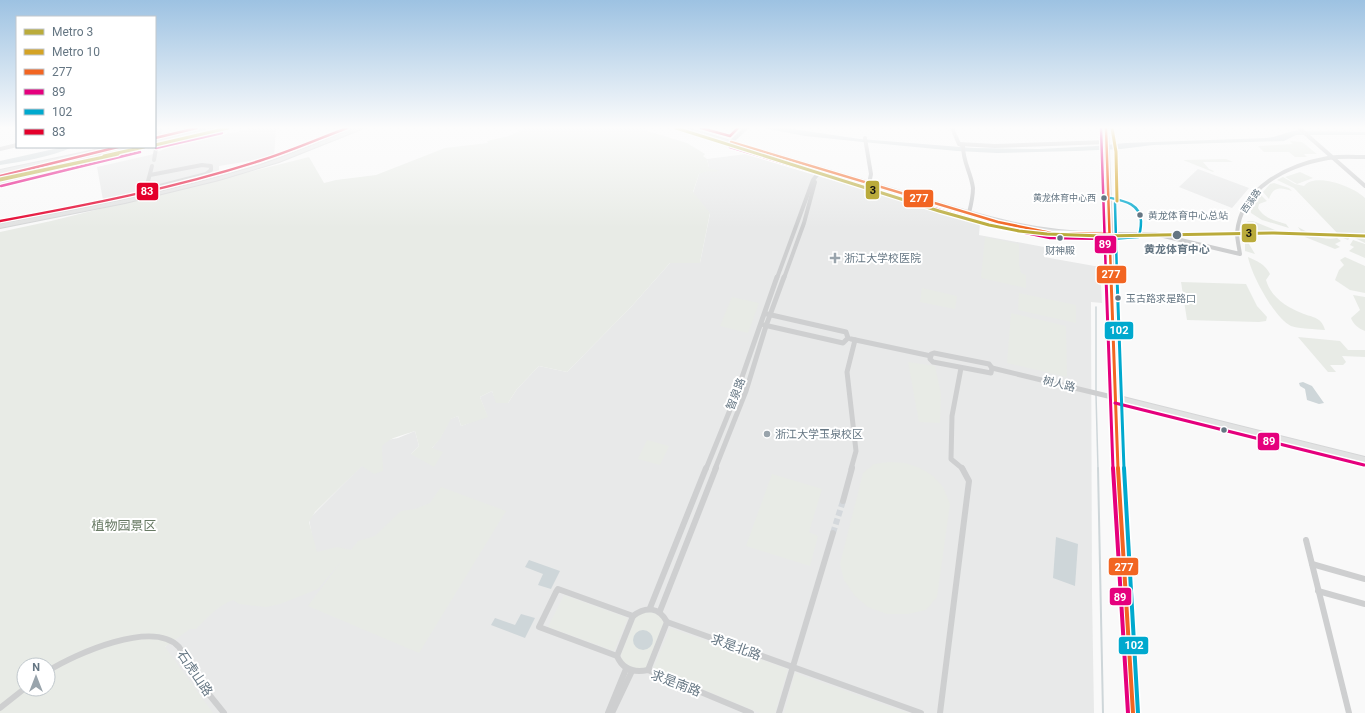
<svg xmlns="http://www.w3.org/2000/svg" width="1365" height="713" font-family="Roboto,'Noto Sans SC',sans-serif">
  <rect width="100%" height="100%" fill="#f9f9f9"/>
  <g fill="#e8e9e9">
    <path d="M254,128h22l-2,29 -55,9v8l-113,28 -3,-2 -6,-33 53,-12 24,-10z"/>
    <path d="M754,153l226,70 -1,12 65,12v10l56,10 2,36 -11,-1 1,292 2,119h-932l3,-66 58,-53 92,-41 -6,-34 78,-79 11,-2 17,-7 4,15 -8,8 21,-6 8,-10 10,-19 8,-3 3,10 26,-10 -7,-19 12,-6 2,5 14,7 9,-14 22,-23 28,6 64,-65 39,-44h30l10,-49 -17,-21 6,-19 10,-7 -2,-8z"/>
    <path d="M1198,169l51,19 -17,20 -53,-21z"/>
  </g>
  <g fill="#e8ebe6" fill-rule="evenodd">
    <path d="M526,128h112l49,15 18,11 -2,2 4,3 2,9 9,2 -2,2 -8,-1 -9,3 -6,18 17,21 -10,50h-30l-39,44 -64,65 -28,-6 -22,23 -9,14h-12l-4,-12 -12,6 8,20 -27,9 -3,-10 -7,3 -11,20 -8,9 11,4 -9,15 -23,-13 8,-8 -4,-15c-11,4 -25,6 -33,15l1,25 -9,3 -12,-8 -47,46 -6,10 8,30 20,-5 14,3 7,-9 17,-5 26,-25 14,-2 15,-6 11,-16 65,24 -87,142 -111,-47 35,-47 -25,30 -38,15 -14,3 -27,-3 -6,-4c-16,6 -26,18 -37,29h-6l-25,18 48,66h-213v-481l51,-11 258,-64 15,26 12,-3 40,-5 69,-27 43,-5 -1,-2 22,-5zM24,665h24v24h-24z"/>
    <path d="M1290,141l12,1 15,12h-13l3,3h-12l-6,-5h-25l-6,-6 35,-2z"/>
    <path d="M1226,159l7,3h-30l6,7 5,2 -1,1 -30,-12z"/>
    <path d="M1300,172l13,6 -16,6 -12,-7z"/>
    <path d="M1283,177l12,7 9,2c12,-14 50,1 61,12v35l-11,1 11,5v4l-18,-9 3,3 -2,3 -7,-3 -47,-49 -17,-8z"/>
    <path d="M1274,183l15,5 3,3c-12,-4 -19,-4 -23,8l-6,-7 7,-8z"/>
    <path d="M1260,194l7,7 -8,3 -1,4c6,10 17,13 28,16l3,4 -27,-8 -11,-7v-6z"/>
    <path d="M1248,221h5l37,15 -23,-3 -17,4 -1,7 6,10 -10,-3v-28z"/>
    <path d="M1298,227c13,7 24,14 39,11l4,3 -6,3 5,3 -5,2 -30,-12z"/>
    <path d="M985,237l34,7v20l2,9 5,2v13l-45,-10z"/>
    <path d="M1353,240l12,4v14l-16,-7 5,-4 -4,-2z"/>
    <path d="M1248,257c9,4 17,7 22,17l-4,6c5,18 22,28 38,34 5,2 13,3 17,8 2,2 3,5 4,8 -9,-1 -26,-1 -34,-4 -16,-7 -40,-52 -43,-69z"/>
    <path d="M1345,257l20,9v27l-15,-3 -15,-10 4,-10 5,-5 -4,-5z"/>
    <path d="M1181,282l65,2 11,22 10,11 -1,4 -7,1 -72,-2z"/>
    <path d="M922,288l35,8 -2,13 -35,-7z"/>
    <path d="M1019,293l57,12v18l-58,-13z"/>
    <path d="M1353,295l12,2v34c-6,-2 -12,-7 -14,-13l9,-8z"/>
    <path d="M732,297l27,6 -11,30 -28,-7z"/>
    <path d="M1011,313l55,13 1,51 -60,-14z"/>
    <path d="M1298,337l42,4 8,9h17v7l-23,-1 4,6 -3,3h-13l6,7h-8z"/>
    <path d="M908,362l27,4 6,28 -1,29 -21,-1z"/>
    <path d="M647,440l22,6 -9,19 -22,-6z"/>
    <path d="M889,462l16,1 15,5 13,8 10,11 7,17 -13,93 -11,13 -18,4h-21l-19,-7 -13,-11 -11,-16 -4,-16 23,-91 11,-9z"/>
    <path d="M772,474l50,15 -13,43 9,4 -8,30 -64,-20z"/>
    <path d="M564,595l64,23 -14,33 -66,-24z"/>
    <path d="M649,612l9,2 7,9 -18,45 -14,1 -11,-8 -1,-6 15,-38 4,-4z"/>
    <path d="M670,628l118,41 -13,44h-15l-107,-44z"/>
    <path d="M795,673l113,40h-124z"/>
  </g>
  <g fill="#ced6d9">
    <path d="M763,128h23l74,11 113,9 66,1 57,-3 30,-3 140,-5 7,-1 20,-6 72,1v3h-69l-12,6 -131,4 -32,4 -45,2 -79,2 -40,-2 -94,-9 -58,-6z"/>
    <path d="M63,147h10c-23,10 -48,14 -73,18v-4z"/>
    <path d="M1303,382l9,4 12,17 -5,1 -12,-4 -2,-11 -5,-3 -1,-3z"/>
    <path d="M1056,537l22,7 -3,42 -22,-8z"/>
    <path d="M529,560l31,11 -9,18 -13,-4 5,-11 -18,-7z"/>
    <path d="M521,614l14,4 -10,20 -34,-13 4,-7 20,7z"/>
    <circle cx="643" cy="640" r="10"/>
  </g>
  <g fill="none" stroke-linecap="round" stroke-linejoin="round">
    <g stroke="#ced6d9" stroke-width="1.5">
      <path d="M1096,307v84"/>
      <path d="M1096,395l2,74"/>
    </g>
    <path stroke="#ced6d9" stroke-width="2" d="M1098,468l5,245"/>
    <path stroke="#d4d8dc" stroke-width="6" stroke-dasharray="6 3" stroke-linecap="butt" d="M833,533l10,-32"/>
    <g stroke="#d4d8dc" stroke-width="6" stroke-dasharray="6 3" stroke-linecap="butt">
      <path d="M155,140l51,-12"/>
      <path d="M0,178l134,-31"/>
    </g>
    <defs>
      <g id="major">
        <path d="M156,128h5l-1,7 32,-7 6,1 -38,9v2l53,-12h10l-68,17z"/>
        <path d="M357,128h7l-85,34 -60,18 -94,23 -125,25v-4c87,-16 175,-33 260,-59 33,-11 64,-25 97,-37z"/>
        <path d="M679,128h8c70,21 140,42 210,62 70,21 135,44 210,42l-3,-104h4l11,268 246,61v6l-245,-61 4,110 14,201h-10l-12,-201 -9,-276h-26l-27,-2 -58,-11z"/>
        <path d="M109,147h10l-3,2 -116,25v-4z"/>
        <path d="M133,147h9l-142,36v-4z"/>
      </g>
    </defs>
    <use href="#major" stroke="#d5d6d7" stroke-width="2"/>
    <g stroke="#cecfd0" stroke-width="4">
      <path d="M952,128l7,16 4,2c0,17 8,26 10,42 0,9 -2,17 -4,25"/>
      <path d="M1299,128l66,58"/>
      <path d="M865,138l6,36 -2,10"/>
      <path d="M731,142l15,-14"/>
      <path d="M959,144l36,2 112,-4"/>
      <path d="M0,149l17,-4"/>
      <path d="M154,160l3,-17"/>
      <path d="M150,175l52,-10 9,1v4l-5,4 -54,14 -5,-3 5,-19"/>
      <path d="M1110,234h45l85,20c-1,-7 -3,-15 -3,-21 4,-46 51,-68 91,-75 12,-2 25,-1 37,-1"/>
      <path d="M777,278l36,-98 8,-10"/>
      <path d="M784,278l20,-55 11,-41"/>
    </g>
    <g stroke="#cecfd0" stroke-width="5">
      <path d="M764,325l79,18 5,-5 -2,-6 -79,-18"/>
      <path d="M851,339l80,17"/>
      <path d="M934,353l55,11 3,4 -1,5 -58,-11 -3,-3 1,-5z"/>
      <path d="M961,368l-9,48 -1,43 12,10"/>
      <path d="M992,368l124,30"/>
      <path d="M706,469l28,-69 43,-123"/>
      <path d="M715,469l31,-78 20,-65 18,-49"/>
      <path d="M851,469l5,-18 -9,-79 8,-32"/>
    </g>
    <g stroke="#cecfd0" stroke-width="6">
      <path d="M843,501l9,-33"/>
      <path d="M1306,540l43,173"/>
      <path d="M1312,564l53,15"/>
      <path d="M1318,591l47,13"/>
      <path d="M650,608l56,-140"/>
      <path d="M660,611l56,-143"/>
      <path d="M617,656l16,-40"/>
      <path d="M648,670l19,-48"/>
      <path d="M48,671c27,-17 105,-52 131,-24l28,45 17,21"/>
      <path d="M0,708l24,-19"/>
      <path d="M608,713l18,-44"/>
      <path d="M612,713l20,-42"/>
      <path d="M751,713l-103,-43c-14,3 -25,0 -31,-14l-78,-29 17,-35 2,-3 75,27c13,-10 26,-9 34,6l254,91"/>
      <path d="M779,713l54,-180"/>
      <path d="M940,713l29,-232 -7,-13"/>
    </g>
    <use href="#major" fill="#e1e2e2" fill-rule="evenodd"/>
    <defs>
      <g id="bus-1-far2">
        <path d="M1106,128l5,150"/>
        <path d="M731,142l267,80 53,11 59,1"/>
      </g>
      <path id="bus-1-far1" d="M1111,277l7,192"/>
      <path id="bus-1" d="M1118,468l15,245"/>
      <g id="bus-2-far2">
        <path d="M1101,128l5,150"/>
        <path d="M730,147l267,80 53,11 60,1"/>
        <path d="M156,148l66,-15"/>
        <path d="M1,186l139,-34"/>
      </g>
      <g id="bus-2-far1">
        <path d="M1106,277l7,192"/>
        <path d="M1115,403l249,62"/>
      </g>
      <path id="bus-2" d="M1113,468l15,245"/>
      <g id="bus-3-far2">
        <path d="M1115,203l2,75"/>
        <path d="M1110,239l28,-2c3,-5 3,-10 3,-16 -1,-17 -16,-20 -30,-23"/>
      </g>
      <path id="bus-3-far1" d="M1117,277l7,192"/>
      <path id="bus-3" d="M1124,468l14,245"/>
      <g id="bus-4">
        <path d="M701,128l29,8 8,-8"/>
        <path d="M155,138l42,-10"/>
        <path d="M0,176l118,-29"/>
        <path d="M0,221c87,-16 175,-33 259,-60 30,-9 59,-22 88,-33"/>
      </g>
    </defs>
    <use href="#bus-1-far2" stroke="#fff" stroke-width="5"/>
    <use href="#bus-1-far1" stroke="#fff" stroke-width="6"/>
    <use href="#bus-1" stroke="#fff" stroke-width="7"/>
    <use href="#bus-2-far2" stroke="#fff" stroke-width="5"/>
    <use href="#bus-2-far1" stroke="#fff" stroke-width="6"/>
    <use href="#bus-2" stroke="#fff" stroke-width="7"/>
    <use href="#bus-3-far2" stroke="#fff" stroke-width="5"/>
    <use href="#bus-3-far1" stroke="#fff" stroke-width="6"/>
    <use href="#bus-3" stroke="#fff" stroke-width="7"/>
    <use href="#bus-4" stroke="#fff" stroke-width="5"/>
    <use href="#bus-1-far2" stroke="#f26522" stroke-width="2.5"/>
    <use href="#bus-1-far1" stroke="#f26522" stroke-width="3"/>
    <use href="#bus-1" stroke="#f26522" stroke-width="4"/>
    <use href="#bus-2-far2" stroke="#e5007d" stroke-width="2.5"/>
    <use href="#bus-2-far1" stroke="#e5007d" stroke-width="3"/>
    <use href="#bus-2" stroke="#e5007d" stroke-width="4"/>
    <use href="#bus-3-far2" stroke="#00a9ce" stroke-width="2.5"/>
    <use href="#bus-3-far1" stroke="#00a9ce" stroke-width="3"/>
    <use href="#bus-3" stroke="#00a9ce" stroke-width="4"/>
    <use href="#bus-4" stroke="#e4002b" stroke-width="2.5"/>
    <defs>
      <g id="metro-1">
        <path d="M676,128l263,83 50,14 30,6 28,3 56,2 171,-3 91,3"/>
        <path d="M155,145l73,-17"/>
        <path d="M104,156l40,-9"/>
        <path d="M0,179l118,-25 -118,26"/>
      </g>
      <path id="metro-2" d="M1112,128l4,24 1,49"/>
    </defs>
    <use href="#metro-1" stroke="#fff" stroke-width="5.5"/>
    <use href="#metro-2" stroke="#fff" stroke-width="5.5"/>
    <use href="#metro-1" stroke="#baab3b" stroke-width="3"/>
    <use href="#metro-2" stroke="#d4a325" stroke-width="3"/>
  </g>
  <linearGradient id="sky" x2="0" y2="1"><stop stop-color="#9dc2e2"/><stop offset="0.56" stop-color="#fcfcfc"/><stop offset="1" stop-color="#fcfcfc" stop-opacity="0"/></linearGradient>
  <rect width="1365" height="228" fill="url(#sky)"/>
  <g fill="#657683" stroke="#fff" stroke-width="1.5">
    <circle cx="1104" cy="198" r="3.5"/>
    <circle cx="1140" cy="215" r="3.5"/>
    <circle cx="1177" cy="235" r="5"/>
    <circle cx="1060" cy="238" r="3.5"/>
    <circle cx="1118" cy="298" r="3.5"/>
    <circle cx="1224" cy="430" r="3.5"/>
  </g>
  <g fill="#99a4ac" stroke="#fff" stroke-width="1.5">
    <path d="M833 252h4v4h4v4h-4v4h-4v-4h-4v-4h4z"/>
    <circle cx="767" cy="434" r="4"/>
  </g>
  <g text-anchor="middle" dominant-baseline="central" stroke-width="4" stroke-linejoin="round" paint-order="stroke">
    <g font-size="9" fill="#657683" stroke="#fff" text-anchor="end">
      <text x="1096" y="198">黄龙体育中心西</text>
    </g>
    <g font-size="9" fill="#657683" stroke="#fff">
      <text transform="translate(1251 201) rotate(-55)">西溪路</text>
    </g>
    <g font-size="10" fill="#657683" stroke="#fff" text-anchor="start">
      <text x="1148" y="215">黄龙体育中心总站</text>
      <text x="1060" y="250" text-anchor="middle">财神殿</text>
      <text x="1126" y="298">玉古路求是路口</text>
    </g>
    <g font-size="11" font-weight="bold" fill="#657683" stroke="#fff">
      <text x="1177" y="249">黄龙体育中心</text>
    </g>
    <g font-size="11" fill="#657683" stroke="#fff" text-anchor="start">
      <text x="844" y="258">浙江大学校医院</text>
      <text x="775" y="434">浙江大学玉泉校区</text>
    </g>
    <g font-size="11" fill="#657683" stroke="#fff">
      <text transform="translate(1059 384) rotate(14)">树人路</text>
      <text transform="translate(736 394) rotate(-69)">智泉路</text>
    </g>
    <g font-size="13" fill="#687a64" stroke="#fff">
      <text x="124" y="525">植物园景区</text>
    </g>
    <g font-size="13" fill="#657683" stroke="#fff">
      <text transform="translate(736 647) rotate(20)">求是北路</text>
      <text transform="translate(195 673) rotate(56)">石虎山路</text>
      <text transform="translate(676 683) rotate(21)">求是南路</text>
    </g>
  </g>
  <g stroke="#fff" stroke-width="1.5">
    <rect x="865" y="180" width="15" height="20" rx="4" fill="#baab3b"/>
    <rect x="136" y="182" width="23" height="19" rx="4" fill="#e4002b"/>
    <rect x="903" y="189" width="31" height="19" rx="4" fill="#f26522"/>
    <rect x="1241" y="223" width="16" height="20" rx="4" fill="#baab3b"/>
    <rect x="1094" y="235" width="23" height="19" rx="4" fill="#e5007d"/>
    <rect x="1096" y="265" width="31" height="19" rx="4" fill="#f26522"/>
    <rect x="1104" y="321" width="30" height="19" rx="4" fill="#00a9ce"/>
    <rect x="1257" y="432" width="23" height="19" rx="4" fill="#e5007d"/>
    <rect x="1108" y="557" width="31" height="19" rx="4" fill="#f26522"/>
    <rect x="1109" y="587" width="23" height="19" rx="4" fill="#e5007d"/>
    <rect x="1118" y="636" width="31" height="19" rx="4" fill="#00a9ce"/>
  </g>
  <g font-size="11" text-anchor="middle" font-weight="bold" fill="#fff">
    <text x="147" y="195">83</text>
    <text x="919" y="202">277</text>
    <text x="1105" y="248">89</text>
    <text x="1111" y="278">277</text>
    <text x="1119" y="334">102</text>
    <text x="1269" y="445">89</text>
    <text x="1124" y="571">277</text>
    <text x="1120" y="601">89</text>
    <text x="1134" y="649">102</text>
  </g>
  <g font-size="11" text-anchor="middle" font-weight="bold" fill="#111">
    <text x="873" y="194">3</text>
    <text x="1249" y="237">3</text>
  </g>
  <rect x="16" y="16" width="140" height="132" fill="#ffffff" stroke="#c1c8cd"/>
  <rect x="24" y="29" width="20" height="6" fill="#baab3b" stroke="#c1c8cd"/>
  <text x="52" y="36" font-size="12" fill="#657683">Metro 3</text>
  <rect x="24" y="49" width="20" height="6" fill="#d4a325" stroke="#c1c8cd"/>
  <text x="52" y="56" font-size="12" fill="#657683">Metro 10</text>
  <rect x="24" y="69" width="20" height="6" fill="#f26522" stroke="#c1c8cd"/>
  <text x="52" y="76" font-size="12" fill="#657683">277</text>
  <rect x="24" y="89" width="20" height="6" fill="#e5007d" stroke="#c1c8cd"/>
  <text x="52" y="96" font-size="12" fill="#657683">89</text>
  <rect x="24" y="109" width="20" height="6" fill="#00a9ce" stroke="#c1c8cd"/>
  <text x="52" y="116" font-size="12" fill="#657683">102</text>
  <rect x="24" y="129" width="20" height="6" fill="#e4002b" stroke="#c1c8cd"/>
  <text x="52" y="136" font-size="12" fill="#657683">83</text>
  <g transform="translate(36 677)"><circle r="19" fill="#ffffff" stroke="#c1c8cd"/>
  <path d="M0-3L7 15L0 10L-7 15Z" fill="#99a4ac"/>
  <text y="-6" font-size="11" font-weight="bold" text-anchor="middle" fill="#657683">N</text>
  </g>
</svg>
